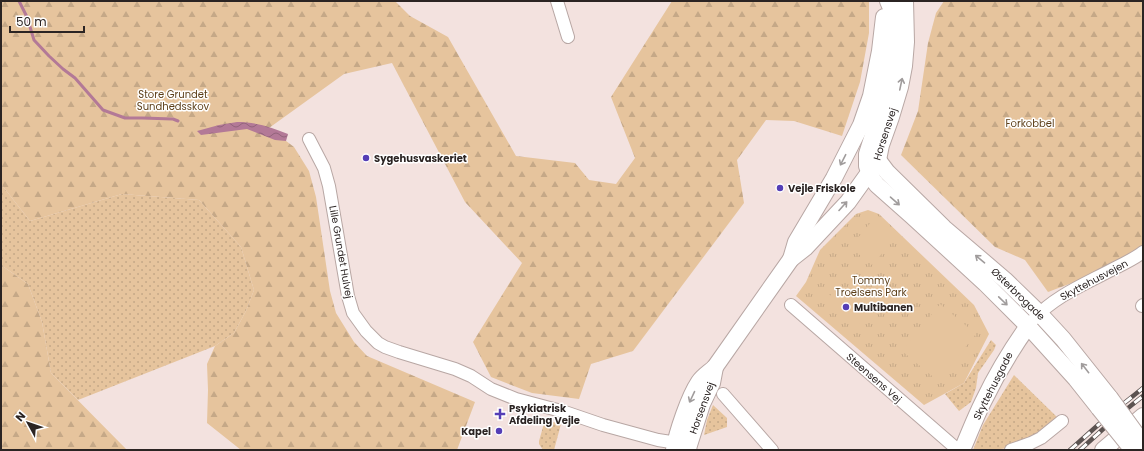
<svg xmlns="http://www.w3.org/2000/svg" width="1144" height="451" font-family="Poppins,sans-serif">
  <defs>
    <pattern id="grass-dots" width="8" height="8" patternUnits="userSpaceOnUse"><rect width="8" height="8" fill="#e6c49d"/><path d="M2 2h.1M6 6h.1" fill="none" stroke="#c5a887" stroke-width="1.8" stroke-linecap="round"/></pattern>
    <pattern id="forest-firs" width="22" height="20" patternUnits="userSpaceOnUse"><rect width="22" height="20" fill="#e6c49d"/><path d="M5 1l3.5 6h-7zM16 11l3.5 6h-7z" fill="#c5a887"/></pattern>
    <pattern id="park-tufts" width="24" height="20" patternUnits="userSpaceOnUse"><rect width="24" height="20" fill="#e6c49d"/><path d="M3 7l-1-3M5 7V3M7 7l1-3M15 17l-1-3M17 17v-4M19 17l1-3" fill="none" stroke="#c5a887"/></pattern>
    <pattern id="water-waves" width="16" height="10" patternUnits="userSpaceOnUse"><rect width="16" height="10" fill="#b37997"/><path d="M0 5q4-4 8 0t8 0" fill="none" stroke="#92637b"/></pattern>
  </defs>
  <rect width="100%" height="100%" fill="#f3e2df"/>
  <g fill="url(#grass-dots)">
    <path d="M1,184l29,37 92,-27 77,6 42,47 13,43 -8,21 -12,22 -19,13 -137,54 -27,-27 -9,-51 -14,-38 -27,-19z"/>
    <path d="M991,340l5,5 -2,5 -16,23 -2,15 -5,14 -12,9 -14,-17 19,-11z"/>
    <path d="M1014,375l45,44 -23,18 -28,11 -15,2h-20l10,-25z"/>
    <path d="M713,405l14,13v9l-23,8 3,-15z"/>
    <path d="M545,420l16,4 -7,26h-11l-4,-6v-3z"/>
  </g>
  <g fill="url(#forest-firs)">
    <path d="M1,1h394l15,15 38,21 68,119 59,7 14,17 27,4 19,-26 -24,-61 61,-96h197v32l-9,49 -18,54 -48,-15 -28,-1 -29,40 7,43 -111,148 -42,13 -12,35 -47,-6 -41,-16 -18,-35 49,-79 -57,-61 -73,-139 -48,11 -75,54 25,19 15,24 7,26 14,94 6,22 18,29 13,14 108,46 -18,48h-216l-34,-27 1,-33 -1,-26 8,-18 19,-13 12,-22 8,-21 -13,-43 -42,-47 -77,-6 -92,27 -29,-37z"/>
    <path d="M944,1h199v244c-28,22 -62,35 -95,47l-23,-32 -30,-13 -94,-92 17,-44 10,-68 8,-30z"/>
    <path d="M1,265l27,19 14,38 9,51 76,77h-81l-3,-1 -42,1z"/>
  </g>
  <path fill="url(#park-tufts)" d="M868,210l11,4 95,91 15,29 -25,49 -40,22 -128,-109 10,-14 14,-32 36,-36z"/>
  <g fill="#e6c49d">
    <path d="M877,215l22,19 -27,31 -22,-18z"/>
    <path d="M838,286l31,26 -14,17 -31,-26z"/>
    <path d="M940,304l36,30 -38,47 -36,-30z"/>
  </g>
  <path fill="url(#water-waves)" d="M237,122c19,0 34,5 51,12l-2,7 -11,-1 -28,-11 -46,6 -4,-4 22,-6z"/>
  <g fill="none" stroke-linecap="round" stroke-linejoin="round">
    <path stroke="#b37997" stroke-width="3" d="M19,1l8,16 7,23 15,16 14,13 12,9 28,32 22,8h17l31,1 5,2"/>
    <defs>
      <g id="street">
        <path d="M557,1l11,36"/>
        <path d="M309,139l15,29 5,18 19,110 5,17 13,18 12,12 7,4 14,5 56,17 16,7 20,13 25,10 49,13 38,13 55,15 26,4"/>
        <path d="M791,305l167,145"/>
        <path d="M1142,306l1,-1"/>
        <path d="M1034,319c21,-23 51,-35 79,-50 10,-5 21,-10 30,-17"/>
        <path d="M723,394l49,56"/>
        <path d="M1011,450l20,-7 10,-5 21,-17"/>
      </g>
      <g id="secondary">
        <path d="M888,1l6,14 -1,31 -3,23 -8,38 -15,47v12l6,14 4,5 35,31 73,67 43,43 48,53 23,29"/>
        <path d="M878,160l9,12 57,56 61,52 34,33 24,26 47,59"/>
        <path d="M791,259l5,-17 38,-64 27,-53 10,-29 9,-45 4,-34"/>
        <path d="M674,450c3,-18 15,-53 25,-68 4,-6 11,-10 16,-15l76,-108 14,-11 43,-46 30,-42 3,-15 10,-28 9,-30 4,-21 2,-24 -1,-41"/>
        <path d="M688,450l1,-5 13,-41 10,-21 3,-16"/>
        <path d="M962,450c7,-16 13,-32 21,-48 13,-27 28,-52 45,-76"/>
        <path d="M1103,450l40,-34"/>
      </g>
    </defs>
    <use href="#street" stroke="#b8a7a4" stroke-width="14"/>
    <use href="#secondary" stroke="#b8a7a4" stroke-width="18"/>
    <use href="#street" stroke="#fff" stroke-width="12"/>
    <use href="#secondary" stroke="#fff" stroke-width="16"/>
    <defs>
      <g id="rail">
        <path d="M1070,450l37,-33 36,-29"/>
        <path d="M1080,450l32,-29 31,-25"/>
      </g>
    </defs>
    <use href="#rail" stroke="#5c5351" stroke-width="4.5"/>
    <use href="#rail" stroke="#fff" stroke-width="3" stroke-dasharray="9" stroke-linecap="butt"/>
    <defs>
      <g id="secondary-bridge">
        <path d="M1110,398l32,44"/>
        <path d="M1099,408l33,41"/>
      </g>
    </defs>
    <use href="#secondary-bridge" stroke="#b8a7a4" stroke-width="18" stroke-linecap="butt"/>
    <use href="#secondary-bridge" stroke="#fff" stroke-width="16"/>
  </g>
  <defs><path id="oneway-shaft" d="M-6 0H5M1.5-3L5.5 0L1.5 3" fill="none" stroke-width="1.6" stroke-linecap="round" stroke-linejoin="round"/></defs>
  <g stroke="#a09c9c">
    <use href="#oneway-shaft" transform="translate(901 84) rotate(-78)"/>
    <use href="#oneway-shaft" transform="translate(843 160) rotate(117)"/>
    <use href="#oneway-shaft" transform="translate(895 201) rotate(41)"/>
    <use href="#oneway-shaft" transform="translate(843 206) rotate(-48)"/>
    <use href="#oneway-shaft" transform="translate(980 259) rotate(-140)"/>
    <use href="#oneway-shaft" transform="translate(1003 301) rotate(44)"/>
    <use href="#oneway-shaft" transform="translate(1085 368) rotate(-128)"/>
    <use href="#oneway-shaft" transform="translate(692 397) rotate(115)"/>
  </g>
  <g fill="#543eb6" stroke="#fff" stroke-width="1.5">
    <circle cx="366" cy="158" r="4"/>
    <circle cx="780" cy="188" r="4"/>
    <circle cx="846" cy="307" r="4"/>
    <path d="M498 408h4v4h4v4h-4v4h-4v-4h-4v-4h4z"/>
    <circle cx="499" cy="431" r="4"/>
  </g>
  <g text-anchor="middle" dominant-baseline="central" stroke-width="3" stroke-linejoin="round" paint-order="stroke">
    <g font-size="10" fill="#5d3f19" stroke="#fff">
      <text x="173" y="94">Store Grundet<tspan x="173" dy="12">Sundhedsskov</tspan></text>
      <text x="1030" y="123">Forkobbel</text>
      <text x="871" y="280">Tommy<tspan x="871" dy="12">Troelsens Park</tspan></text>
    </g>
    <g font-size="10" fill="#2b2423" stroke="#fff">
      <text transform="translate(885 134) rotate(-72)">Horsensvej</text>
      <text transform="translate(341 252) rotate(80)">Lille Grundet Hulvej</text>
      <text transform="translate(1094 280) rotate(-28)">Skyttehusvejen</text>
      <text transform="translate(1018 294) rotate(44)">Østerbrogade</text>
      <text transform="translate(874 378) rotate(41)">Steensens Vej</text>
      <text transform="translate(993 386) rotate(-63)">Skyttehusgade</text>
      <text transform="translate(702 408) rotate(-70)">Horsensvej</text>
    </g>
    <g font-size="10" font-weight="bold" fill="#2b2423" stroke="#fff" text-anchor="start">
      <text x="374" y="158">Sygehusvaskeriet</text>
      <text x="788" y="188">Vejle Friskole</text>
      <text x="854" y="307">Multibanen</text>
      <text x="509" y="408">Psykiatrisk<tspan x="509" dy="12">Afdeling Vejle</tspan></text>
      <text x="491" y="431" text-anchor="end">Kapel</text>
    </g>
  </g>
  <rect width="1144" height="451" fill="none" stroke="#2b2423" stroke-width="4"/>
  <g transform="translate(28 423) rotate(310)" stroke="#ffffff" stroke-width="3" paint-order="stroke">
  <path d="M0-3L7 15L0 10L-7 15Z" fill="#2b2423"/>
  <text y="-6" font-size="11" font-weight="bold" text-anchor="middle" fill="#2b2423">N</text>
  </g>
  <path d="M10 26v6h74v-6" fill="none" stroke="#2b2423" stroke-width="2"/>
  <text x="16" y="26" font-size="12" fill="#2b2423" stroke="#ffffff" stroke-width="3" paint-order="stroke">50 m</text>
</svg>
